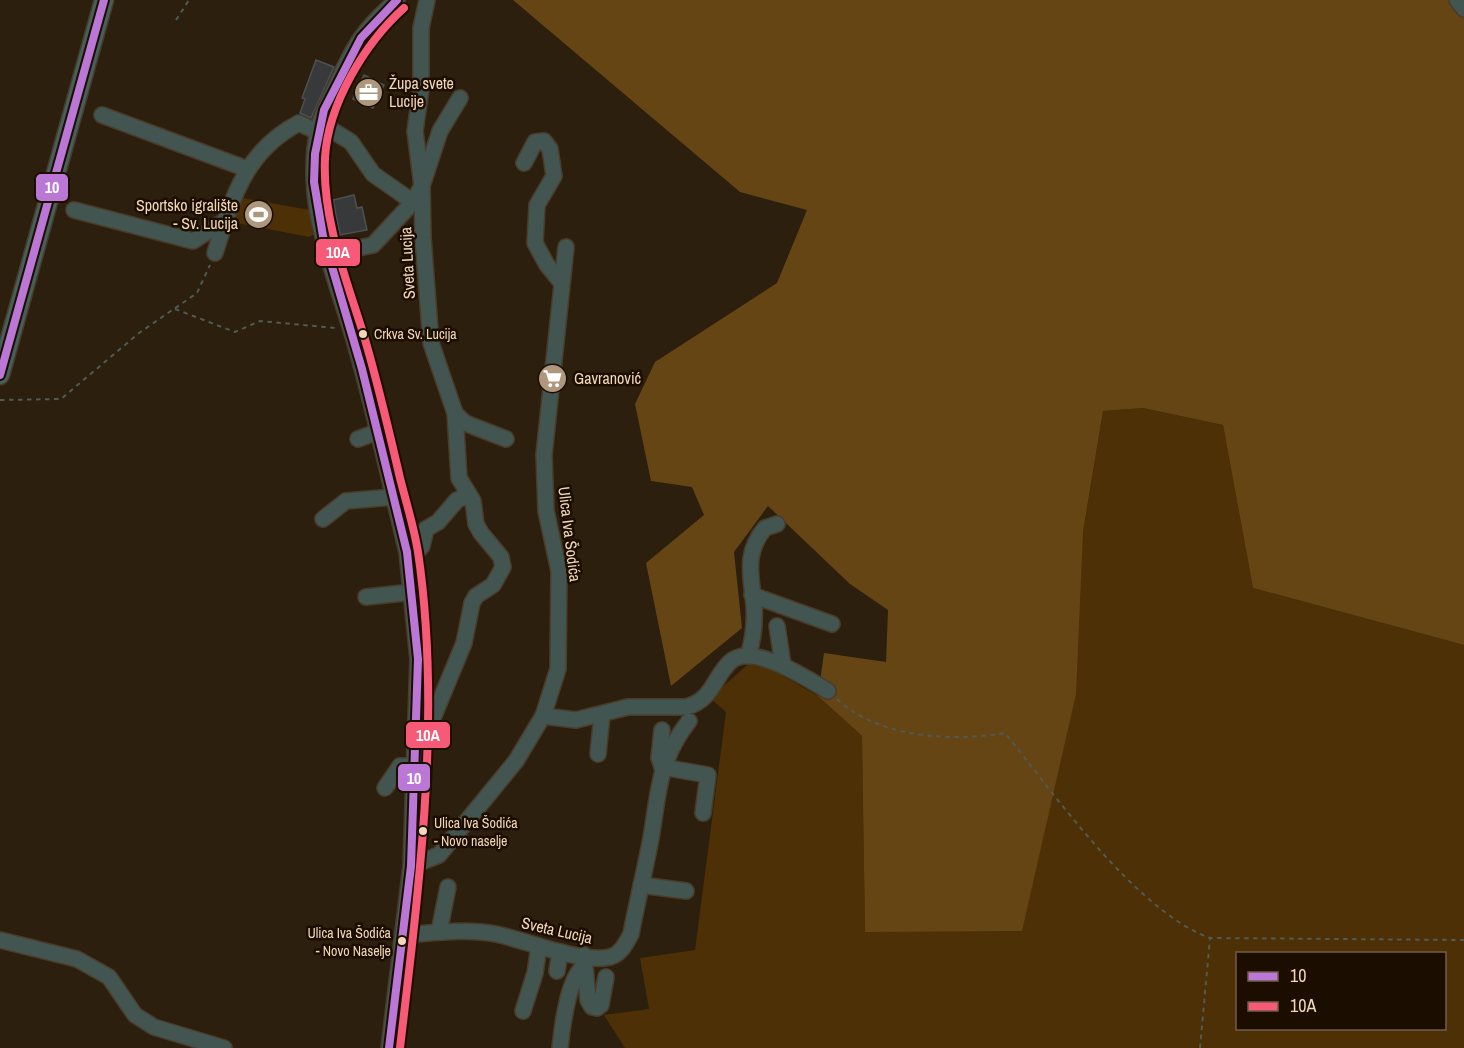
<svg xmlns="http://www.w3.org/2000/svg" width="1464" height="1048" font-family="'Archivo Narrow',sans-serif">
  <rect width="100%" height="100%" fill="#2c1f0d"/>
  <g fill="#4d3005" fill-rule="evenodd">
    <path d="M242,198l68,12 3,25 -4,2 -77,-15z"/>
    <path d="M1143,408l80,17 30,163 211,57v403h-839l-21,-33 45,-6 -9,-51 55,-8 31,-238 -16,-14 44,-39 64,37 44,40 3,196 218,-400 20,-121zM1238,954h206v74h-206z"/>
  </g>
  <path fill="#664514" d="M513,0h951v645l-211,-57 -30,-163 -80,-17 -40,3 -20,121 -7,162 -54,237 -157,1 -3,-196 -44,-40 6,-43 62,9 2,-52 -38,-26 -82,-78 -34,46 8,76 -71,58 -25,-123 58,-48 -12,-28 -41,-6 -16,-77 20,-42 122,-79 30,-73 -67,-18z"/>
  <g fill="#37393a" stroke="#4c5052" stroke-width="1.5">
    <path d="M316,60l18,7 -23,51 -11,-5 5,-14 -3,-1z"/>
    <path d="M364,75l20,10 -11,23 -20,-9z"/>
    <path d="M354,195l3,13 5,-1 5,23 -27,5 -7,-35z"/>
  </g>
  <g fill="none" stroke-linecap="round" stroke-linejoin="round">
    <defs>
      <g id="minor">
        <path d="M1457,0l7,9"/>
        <path d="M102,115l145,54"/>
        <path d="M320,123l31,19 22,32 40,28"/>
        <path d="M524,163l11,-21 9,-1 6,8 4,27 -17,29 -2,38 12,22 14,17"/>
        <path d="M74,210l119,31 33,-21"/>
        <path d="M215,253c17,-54 30,-102 84,-130l19,9"/>
        <path d="M328,254l45,-9 40,-43 9,-16 18,-55 20,-33"/>
        <path d="M455,413l10,10 41,16"/>
        <path d="M358,439l19,-7"/>
        <path d="M323,519l23,-18 48,-4"/>
        <path d="M409,561l13,-15 4,-17 12,-7 19,-22 12,-5"/>
        <path d="M752,595l80,29"/>
        <path d="M366,597l47,-5"/>
        <path d="M777,626l6,39"/>
        <path d="M748,656c5,-15 7,-35 6,-51 -3,-30 -10,-52 11,-77l12,-4"/>
        <path d="M543,716l33,4 52,-13h58c27,-7 27,-29 44,-45 21,-21 79,18 98,29"/>
        <path d="M662,730l-3,28 3,9"/>
        <path d="M598,754l4,-39"/>
        <path d="M662,767l46,8 -5,38"/>
        <path d="M385,788l15,-22h13l51,-123 8,-40 4,-7 17,-11 10,-18 -2,-10 -20,-24 -5,-9 -3,-23 -14,-23 -4,-65 -24,-70 -8,-105 -1,-52 -7,-55 6,-42v-61l6,-28"/>
        <path d="M411,866l28,-11 77,-94 27,-45 15,-47 1,-98 -13,-60 -2,-56 22,-208"/>
        <path d="M641,885l45,6"/>
        <path d="M439,932l9,-45"/>
        <path d="M403,935c31,-2 62,-7 93,-1 28,6 87,30 114,23 11,-3 16,-14 21,-23 6,-32 14,-64 20,-96 8,-47 7,-77 38,-117"/>
        <path d="M0,940l77,19 32,18 26,38 19,12 70,21"/>
        <path d="M584,955l4,45 4,7 5,1 4,-3 5,-28"/>
        <path d="M557,971l3,-19"/>
        <path d="M523,1011l12,-38 4,-27"/>
        <path d="M389,1048l22,-182 7,-207 -11,-107c-17,-70 -32,-140 -52,-209 -20,-70 -54,-142 -36,-217 3,-14 12,-28 18,-42 17,-39 27,-55 60,-84"/>
        <path d="M560,1048c2,-20 8,-69 23,-81"/>
      </g>
      <path id="major" d="M0,375l104,-375"/>
    </defs>
    <use href="#minor" stroke="#493c2b" stroke-width="18"/>
    <use href="#major" stroke="#493c2b" stroke-width="21"/>
    <g stroke="#515a54" stroke-width="2" stroke-dasharray="4.5 4.5" stroke-linecap="butt">
      <path d="M176,20l13,-20"/>
      <path d="M175,309l60,23 25,-11 76,7"/>
      <path d="M0,400l61,-1 78,-66 58,-40 13,-28"/>
      <path d="M837,699c41,39 115,43 168,34 50,62 131,178 205,205l254,2"/>
      <path d="M1200,1048l10,-110"/>
    </g>
    <use href="#minor" stroke="#435550" stroke-width="15"/>
    <use href="#major" stroke="#465f5b" stroke-width="18"/>
    <defs>
      <g id="bus-1">
        <path d="M0,375l104,-375"/>
        <path d="M389,1048l22,-182 7,-207 -11,-107 -45,-183 -39,-133 -9,-54 1,-28 9,-44 37,-72 36,-38"/>
      </g>
      <path id="bus-2" d="M400,1048c19,-162 42,-334 18,-496 -4,-25 -12,-50 -18,-74 -11,-47 -22,-95 -36,-142 -18,-58 -42,-117 -39,-178 3,-54 40,-115 79,-150"/>
    </defs>
    <use href="#bus-1" stroke="#1b0d00" stroke-width="12"/>
    <use href="#bus-2" stroke="#1b0d00" stroke-width="12"/>
    <use href="#bus-1" stroke="#ba77d6" stroke-width="8"/>
    <use href="#bus-2" stroke="#f75a77" stroke-width="8"/>
  </g>
  <defs>
    <symbol id="office-disc" viewBox="-11 -11 22 22"><circle r="9.5" fill="#ad977d" stroke="#1b0d00"/><path d="M-6-3h4V-5.5h4V-3h4V5H-6ZM-1-4.5V-3h2v-1.5ZM-6 0V1H6V0Z" fill="#fff"/></symbol>
    <symbol id="stadium-disc" viewBox="-11 -11 22 22"><circle r="9.5" fill="#ad977d" stroke="#1b0d00"/><path d="M0-5a6.5 5 0 1 0 0 10a6.5 5 0 1 0 0-10ZM-3.5-1.8h7v3.6h-7Z" fill="#fff"/></symbol>
    <symbol id="supermarket-disc" viewBox="-11 -11 22 22"><circle r="9.5" fill="#ad977d" stroke="#1b0d00"/><path d="M-6-5.5h2.5l.6 2H6L4.5 2H-2.5L-4.4-4H-6ZM-1.5 3.2a1.3 1.3 0 1 0 .1 0ZM3 3.2a1.3 1.3 0 1 0 .1 0Z" fill="#fff"/></symbol>
  </defs>
  <g fill-rule="evenodd">
    <use href="#office-disc" x="352" y="76" width="33" height="33"/>
    <use href="#stadium-disc" x="242" y="198" width="33" height="33"/>
    <use href="#supermarket-disc" x="536" y="362" width="33" height="33"/>
  </g>
  <g fill="#f2d8ba" stroke="#1b0d00" stroke-width="2">
    <circle cx="363" cy="334" r="5"/>
    <circle cx="423" cy="831" r="5"/>
    <circle cx="402" cy="941" r="5"/>
  </g>
  <g text-anchor="middle" dominant-baseline="central" stroke-width="5" stroke-linejoin="round" paint-order="stroke">
    <g font-size="14" fill="#f2d8ba" stroke="#1b0d00" text-anchor="start">
      <text x="374" y="334">Crkva Sv. Lucija</text>
      <text x="434" y="823">Ulica Iva Šodića<tspan x="434" dy="18">- Novo naselje</tspan></text>
      <text x="391" y="933" text-anchor="end">Ulica Iva Šodića<tspan x="391" dy="18">- Novo Naselje</tspan></text>
    </g>
    <g font-size="16" fill="#f2d8ba" stroke="#1b0d00" text-anchor="start">
      <text x="389" y="83">Župa svete<tspan x="389" dy="18">Lucije</tspan></text>
      <text x="238" y="205" text-anchor="end">Sportsko igralište<tspan x="238" dy="18">- Sv. Lucija</tspan></text>
      <text x="574" y="378">Gavranović</text>
    </g>
    <g font-size="16" fill="#f2d8ba" stroke="#1b0d00">
      <text transform="translate(407 263) rotate(-93)">Sveta Lucija</text>
      <text transform="translate(570 534) rotate(83)">Ulica Iva Šodića</text>
      <text transform="translate(557 930) rotate(13)">Sveta Lucija</text>
    </g>
  </g>
  <g stroke="#1b0d00" stroke-width="2">
    <rect x="35" y="173" width="34" height="29" rx="6" fill="#ba77d6"/>
    <rect x="315" y="238" width="46" height="29" rx="6" fill="#f75a77"/>
    <rect x="405" y="721" width="46" height="28" rx="6" fill="#f75a77"/>
    <rect x="397" y="763" width="34" height="29" rx="6" fill="#ba77d6"/>
  </g>
  <g font-size="16" text-anchor="middle" font-weight="bold" fill="#fff">
    <text x="52" y="193">10</text>
    <text x="338" y="258">10A</text>
    <text x="428" y="741">10A</text>
    <text x="414" y="784">10</text>
  </g>
  <rect x="1236" y="952" width="210" height="78" fill="#1b0d00" stroke="#715e4a" stroke-width="1.5"/>
  <rect x="1248" y="972" width="30" height="9" fill="#ba77d6" stroke="#715e4a" stroke-width="1.5"/>
  <text x="1290" y="982" font-size="18" fill="#f2d8ba">10</text>
  <rect x="1248" y="1002" width="30" height="9" fill="#f75a77" stroke="#715e4a" stroke-width="1.5"/>
  <text x="1290" y="1012" font-size="18" fill="#f2d8ba">10A</text>
</svg>
